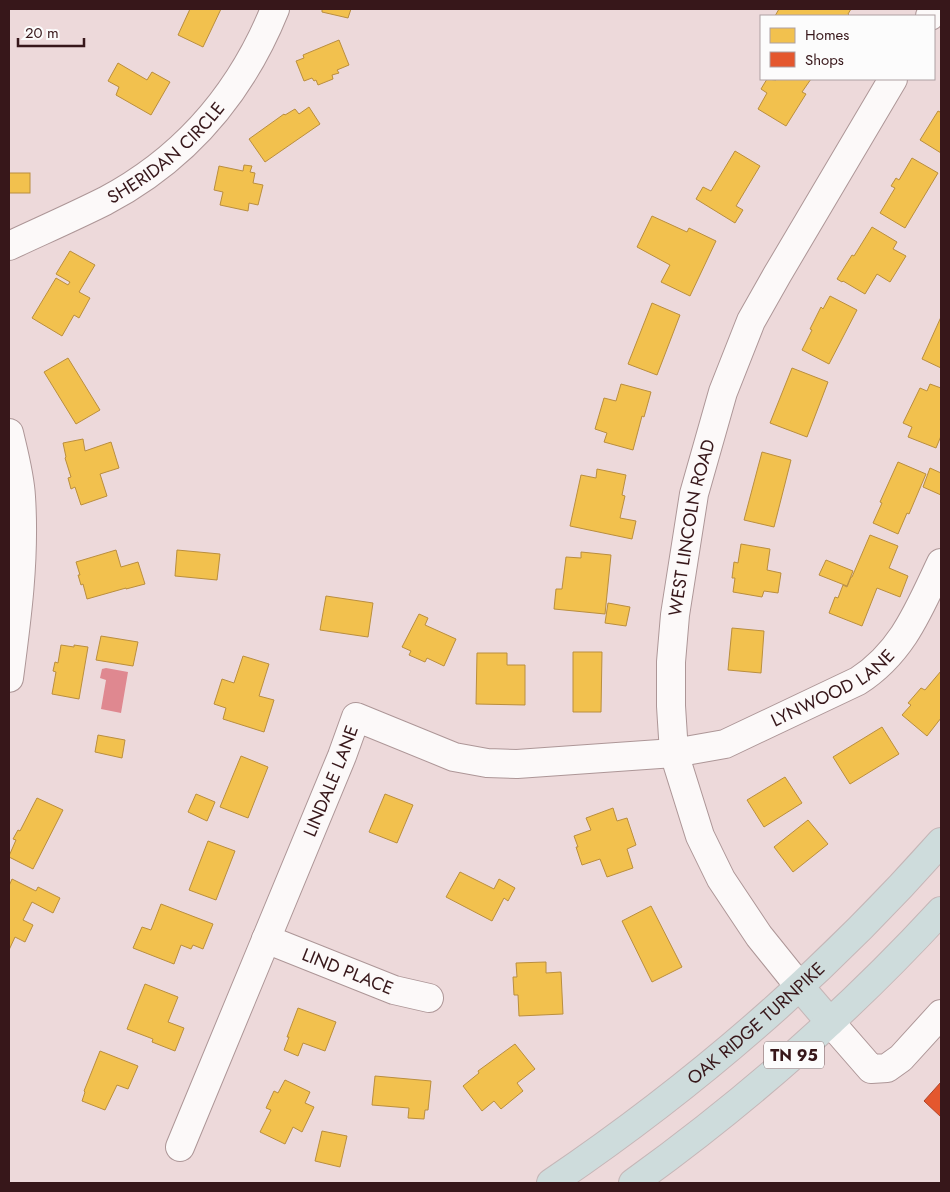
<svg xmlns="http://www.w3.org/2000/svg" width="950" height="1192" font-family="Jost,sans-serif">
  <rect width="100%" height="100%" fill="#edd9da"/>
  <path fill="#df8890" d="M106,668l22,4 -7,41 -20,-4 5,-29 -6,-2 2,-9z"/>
  <g fill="#f2c14e" stroke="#ba8e3e">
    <path d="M190,9h31l-18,38 -25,-12z"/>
    <path d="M322,9h29l-3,9 -26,-6z"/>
    <path d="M779,9h72l-3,5 2,2h-75z"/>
    <path d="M339,40l10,25 -12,5 2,3 -7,2 1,4 -15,6 -2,-5 -2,1 -2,-3 -8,3 -8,-20 8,-3 -1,-3z"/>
    <path d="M118,63l29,17 5,-8 18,10 -19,33 -35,-20 3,-8 -11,-6z"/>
    <path d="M767,79l9,1v-1h35l-9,13 4,2 -20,32 -28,-17 9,-16 -6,-4z"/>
    <path d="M309,107l11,17 -55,38 -16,-23 35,-25 1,1 10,-6 4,5z"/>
    <path d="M941,110v43l-21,-13 18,-29 2,1z"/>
    <path d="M735,151l25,15 -24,40 7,4 -8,13 -39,-24 7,-12 8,4z"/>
    <path d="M912,158l26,15 -33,55 -25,-15 15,-25 -4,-2 5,-8 3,2z"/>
    <path d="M244,165l8,1 -2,6 5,1 -2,10 10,2 -5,20 -9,-2 -1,8 -28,-6 3,-13 -9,-2 5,-24 24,5z"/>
    <rect x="9" y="173" width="21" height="20"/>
    <path d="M652,216l35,16 2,-4 27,13 -26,55 -29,-14 9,-17 -33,-18z"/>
    <path d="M872,227l25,15 -4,7 13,7 -16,26 -13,-8 -12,20 -22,-13 -1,1 -5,-3 15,-24 2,1z"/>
    <path d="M70,251l25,14 -16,27 11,6 -11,20 -5,-3 -12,21 -30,-18 24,-40 12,7 2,-3 -14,-8z"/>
    <path d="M830,296l27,14 -28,54 -27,-14 10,-20 -2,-1 11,-22 2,2z"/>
    <path d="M652,303l28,12 -23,60 -29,-11z"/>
    <path d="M941,317v51l-19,-9z"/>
    <path d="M68,358l32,52 -24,14 -32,-52z"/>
    <path d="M792,368l36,14 -21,55 -37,-14z"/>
    <path d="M621,384l30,8 -7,25 -2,-1 -9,34 -29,-8 3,-9 -12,-4 9,-31 12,3z"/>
    <path d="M930,384l11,4v48l-5,12 -28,-11 4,-10 -9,-4 17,-35 7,3z"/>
    <path d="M83,439l2,12 26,-9 8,26 -19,6 7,22 -26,9 -6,-18 -4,2 -3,-11 3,-1 -6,-19 1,-1 -3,-14z"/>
    <path d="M762,452l29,8 -17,67 -30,-7z"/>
    <path d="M898,462l28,12 -17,40 -2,-1 -9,21 -25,-11 9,-20 -2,-1z"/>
    <path d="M930,468l11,5v22l-18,-8z"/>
    <path d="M597,469l29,6 -4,20 3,1 -5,22 16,3 -4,18 -62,-13 11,-51 15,3z"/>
    <path d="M870,535l28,11 -9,22 19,8 -8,21 -23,-9 -15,38 -33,-13 6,-16 3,1 5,-13 4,2 4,-10h1z"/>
    <path d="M741,544l29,5 -3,21 14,3 -3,20 -14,-2 -2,6 -29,-5 2,-14h-3l2,-16 4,1z"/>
    <path d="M116,550l5,17 17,-5 7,22 -19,5v-1l-39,11 -4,-15 -2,1 -3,-10h2l-4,-13z"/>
    <path d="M177,550l43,4 -3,26 -42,-4z"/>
    <path d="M581,552l30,3 -6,59 -51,-5 2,-20h6l4,-32 15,1z"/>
    <path d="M826,560l27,11 -6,15 -28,-11z"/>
    <path d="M326,596l47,7 -5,34 -48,-7z"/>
    <path d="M608,603l22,4 -4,19 -21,-3z"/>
    <path d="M419,614l9,4 -3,7 31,14 -12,27 -17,-8 -2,4 -16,-7 2,-4 -9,-4z"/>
    <path d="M732,628l32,3 -3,42 -33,-3z"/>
    <path d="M101,636l37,6 -5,24 -37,-6z"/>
    <path d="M61,645l13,2v-2l14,2 -9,52 -27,-5 4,-22 -3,-1 2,-9 3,1z"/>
    <path d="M573,652h29l-1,60h-28z"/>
    <path d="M477,653h30v12h18v40l-49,-1z"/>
    <path d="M243,656l26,8 -10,32 15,4 -10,32 -41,-13 3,-11 -12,-4 8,-25 12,4z"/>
    <path d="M941,671v47l-14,18 -25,-21 9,-10 -3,-2 13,-15 4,2z"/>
    <path d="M882,727l17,27 -49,30 -17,-27z"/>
    <path d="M98,735l27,5 -3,18 -27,-6z"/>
    <path d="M241,756l27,11 -20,51 -28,-11z"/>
    <path d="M785,777l17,26 -38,24 -17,-27z"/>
    <path d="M196,794l19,8 -8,19 -19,-9z"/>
    <path d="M385,794l28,11 -16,38 -28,-11z"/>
    <path d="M37,798l26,12 -30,59 -24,-12v-1l7,-16 -3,-1 5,-9 2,1z"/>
    <path d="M613,808l4,13 10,-3 9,27 -9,4 6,19 -26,9 -7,-18 -18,6 -6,-18h2l-4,-11 17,-6 -5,-12z"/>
    <path d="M808,820l20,24 -35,28 -19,-25z"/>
    <path d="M208,841l27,10 -19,49 -27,-10z"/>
    <path d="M460,872l34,17 5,-10 16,9 -7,13 -4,-3 -12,23 -46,-24z"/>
    <path d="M12,879l24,12 2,-4 22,11 -7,15 -21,-11 -9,18 10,5 -8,17 -10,-5 -6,13v-64z"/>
    <path d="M161,904l52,20 -10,25 -10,-4 -2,4 -10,-4 -7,19 -41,-16 9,-21 9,3z"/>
    <path d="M651,906l31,61 -30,15 -30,-61z"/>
    <path d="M546,962v11l15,-1 2,42 -44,2 -1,-21h-4l-1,-18h4l-1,-14z"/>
    <path d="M145,984l33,13 -10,25 16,6 -9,23 -23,-9 1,-3 -26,-10z"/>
    <path d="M298,1008l38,14 -11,29 -22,-8 -5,13 -14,-6 5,-13h-2z"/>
    <path d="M515,1044l20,25 -18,14 6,8 -22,18 -7,-8 -12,10 -19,-25 16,-13 -1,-2z"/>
    <path d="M100,1051l38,15 -10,23 -11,-4 -12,25 -23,-9 3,-9 -1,-1z"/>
    <path d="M375,1076l56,5 -3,29h-3l-1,9 -16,-1 1,-10 -37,-3z"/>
    <path d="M285,1080l25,12 -5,11 9,4 -12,25 -9,-5 -8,17 -25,-12 11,-22 -5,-2 8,-17 4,2z"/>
    <path d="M322,1131l25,5 -7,31 -25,-6z"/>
  </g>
  <path fill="#e4572e" stroke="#b04428" d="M941,1082v35l-17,-16z"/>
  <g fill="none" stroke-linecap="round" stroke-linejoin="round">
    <defs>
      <g id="minor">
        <path d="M930,16l4,-7"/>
        <path id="s1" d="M9,246c32,-15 64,-29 96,-45 81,-43 136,-108 170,-192"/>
        <path d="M9,433c5,21 11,43 12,64 4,61 -4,121 -12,181"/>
        <path id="s2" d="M266,939l128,51 35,8"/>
        <path id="s3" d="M800,987l-41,-51 -38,-57 -21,-43 -26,-83 -3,-47v-44l4,-47 19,-121 29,-102 28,-71 26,-46 116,-196"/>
        <path d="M830,1022l41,47 16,-1 14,-10 40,-44"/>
        <path id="s4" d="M180,1147l162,-391 14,-39 98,40 33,6 30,1 157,-11 51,-9 133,-63c45,-29 61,-72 83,-118"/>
      </g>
      <g id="highway">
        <path d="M800,987l30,35"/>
        <path id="s5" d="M551,1183c143,-97 275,-211 390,-341"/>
        <path d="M633,1183c111,-80 215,-171 308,-272"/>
      </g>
    </defs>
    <use href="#minor" stroke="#ad9697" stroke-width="30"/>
    <use href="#highway" stroke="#c5b6b7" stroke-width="30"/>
    <use href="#minor" stroke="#fcf9f9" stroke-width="28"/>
    <use href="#highway" stroke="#cedcdc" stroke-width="28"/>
  </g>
  <g text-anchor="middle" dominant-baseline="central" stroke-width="5" stroke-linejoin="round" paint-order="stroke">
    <rect fill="#fcfcfc" stroke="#725c5e" stroke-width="1" x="764" y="1041.5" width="60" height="27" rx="4"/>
    <g font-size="16" font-weight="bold" fill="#37171a">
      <text x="794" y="1055">TN 95</text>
    </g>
    <g font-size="18" fill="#37171a" stroke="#fcfcfc">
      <text stroke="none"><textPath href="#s1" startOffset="184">SHERIDAN CIRCLE</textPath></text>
      <text stroke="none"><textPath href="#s3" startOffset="496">WEST LINCOLN ROAD</textPath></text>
      <text stroke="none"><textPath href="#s4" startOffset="965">LYNWOOD LANE</textPath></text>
      <text stroke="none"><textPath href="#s4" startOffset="396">LINDALE LANE</textPath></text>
      <text stroke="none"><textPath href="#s2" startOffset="88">LIND PLACE</textPath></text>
      <text stroke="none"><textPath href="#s5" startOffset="260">OAK RIDGE TURNPIKE</textPath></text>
    </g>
  </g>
  <rect width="950" height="1192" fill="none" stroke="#37171a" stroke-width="20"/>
  <rect x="760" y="15" width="175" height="65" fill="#fcfcfc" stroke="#ada0a2"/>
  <rect x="770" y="28" width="25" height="15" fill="#f2c14e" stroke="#ada0a2"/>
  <text x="805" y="40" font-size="15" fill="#37171a">Homes</text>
  <rect x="770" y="52" width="25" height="15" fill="#e4572e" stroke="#ada0a2"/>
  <text x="805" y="65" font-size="15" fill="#37171a">Shops</text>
  <path d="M18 38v8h66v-8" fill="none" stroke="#37171a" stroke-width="2.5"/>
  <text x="25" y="38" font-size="15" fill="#37171a" stroke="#fcfcfc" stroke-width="4" paint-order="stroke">20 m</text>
</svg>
